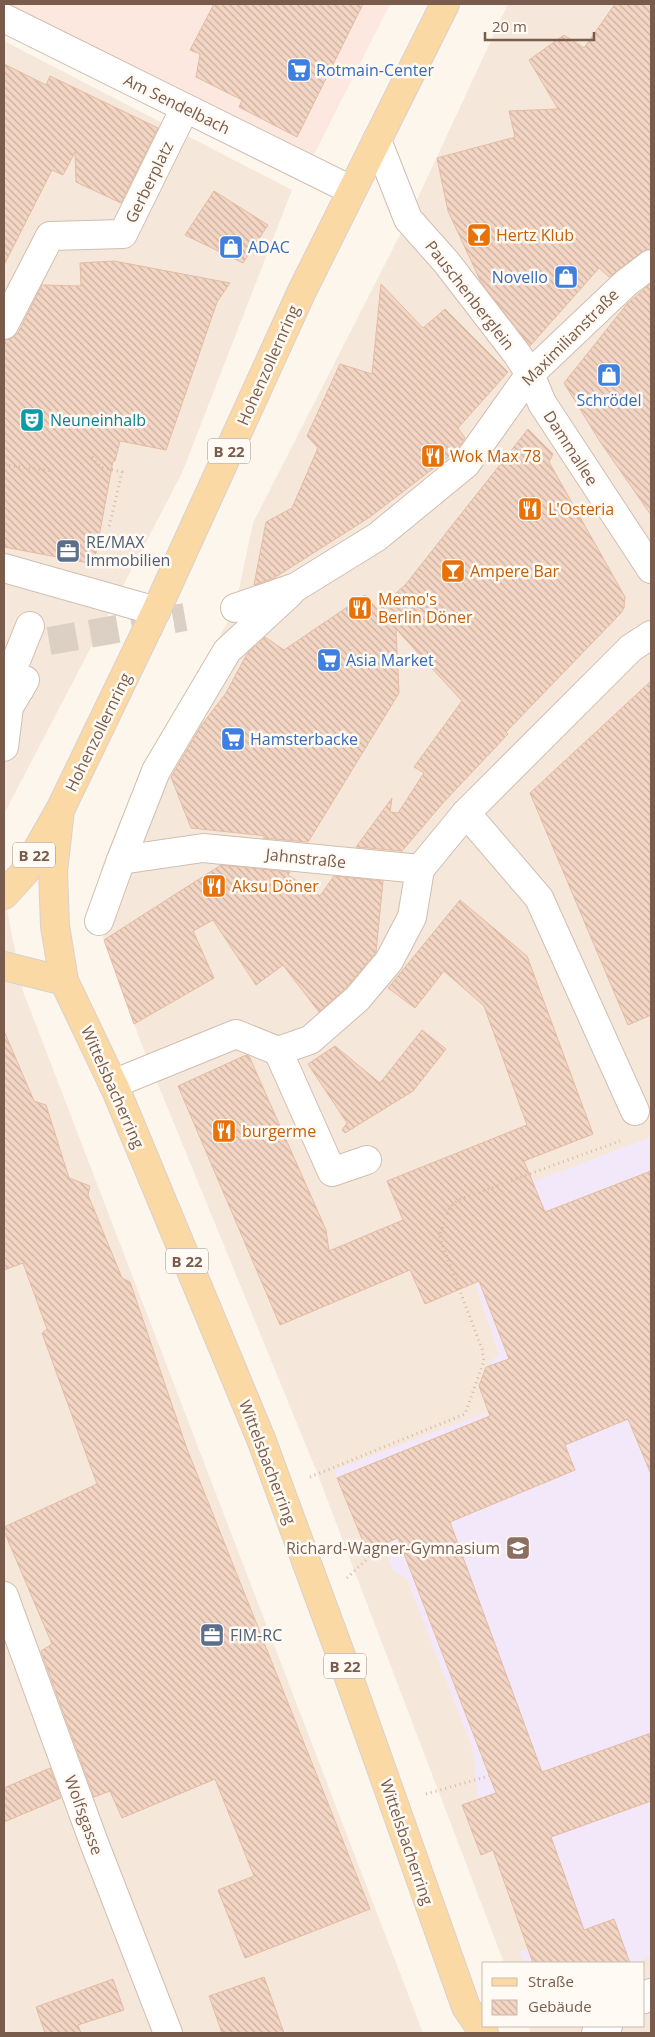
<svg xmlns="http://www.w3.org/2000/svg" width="655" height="2037" font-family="'Open Sans',sans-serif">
  <defs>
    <pattern id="building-back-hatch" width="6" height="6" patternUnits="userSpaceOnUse" patternTransform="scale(1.25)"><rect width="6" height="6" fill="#f3d5c3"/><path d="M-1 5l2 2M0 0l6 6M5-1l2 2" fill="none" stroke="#cab0a1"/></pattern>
  </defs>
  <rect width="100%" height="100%" fill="#fdf6ec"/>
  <g fill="#f5e8da">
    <path d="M508,4h143v2029h-120l-3,-7h116v-63h-140l-188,-493 -175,-427 -37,-103 -5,-19 2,-52 19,-47 115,-214 18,-85 155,-304z"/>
    <path d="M4,41l288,149 -110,283 -178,341z"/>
    <path d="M4,895l19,96 400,1042h-419z"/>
  </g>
  <path fill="#fde8e0" d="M5,4h385l-79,157z"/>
  <path fill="#f3e8fa" d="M651,1137v818l-14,8h-113l-5,-11 9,-3 -35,-98 -12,4 -19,-50 16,-6 -6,-52 -65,-168 -13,-8 -12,-26 -15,6 -33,-81 154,-58 -9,-26 7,-19 13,-13 -48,-141z"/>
  <g fill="url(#building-back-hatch)" stroke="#e6bba3">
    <path d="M214,4h149l-66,133 -58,-30 3,-7 -46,-23 4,-23 -10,-4z"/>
    <path d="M615,4h36v245l-9,3 -33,25 -10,-9 -69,78 -49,-64 -33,-71 -11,-53 78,-21 -6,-26 49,-2 -29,-49 35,-25 20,13z"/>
    <path d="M4,64l42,21 4,-9 108,52 -37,75 -45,-21 -1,-30 -12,23 -11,-5 -48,95z"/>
    <path d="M214,191l54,34 -25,38 -58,-28z"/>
    <path d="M114,261l116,22 -13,19 -51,148 -46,-9 -5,20h-2l-19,103 -90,-17v-207l8,-2 6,-5 24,-48 39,1 -1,-23z"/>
    <path d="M651,283v232l-50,-72 -37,-60 63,-79z"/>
    <path d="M381,284l42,44 22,-19 63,63 -50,56 7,10 -9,13 -86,66 -96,61 -20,7 12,-63 26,-14 26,-60 -11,-12 33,-72 32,10z"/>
    <path d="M528,429l25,25 -4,8 76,135 -1,11 -3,5 -115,119 2,2 -66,70 -40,47 -46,-4 36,-49 -2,14 8,1 26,-40 -10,-6 48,-66 -66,-72 3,64 -91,149 -45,-4 4,-2 -76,-8 -20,-51 30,-51 25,-33 21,-39 18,-17 19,13 81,-55 13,15 28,-26z"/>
    <path d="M651,681v334l-23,10 -98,-232z"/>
    <path d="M221,865l69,7 -2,3 32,21 14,-20 49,5 -7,71 -30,36 -27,24 -36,-47 -27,20 -43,-65 -20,11 21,47 -80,46 -30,-84z"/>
    <path d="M460,900l67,56 66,178 -69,27 21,51 106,-41v301h-1l-22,-53 -63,26 10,25 -125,52 92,250 109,-39v68l-100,36 33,93 30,-11 16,44h-97l-40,-113 -12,5 -19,-50 34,-12 -98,-255 -31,13 -30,-73 153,-62 -11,-30 7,-19 23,-8 -30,-78 -54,23 -15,-34 -130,55 -102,-239 68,-31 3,1 77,174 3,21 74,-31 -16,-39 140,-56 -43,-119 -40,-35 -29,37 -27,-20z"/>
    <path d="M422,1030l24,19 -33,42 -68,42 -3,-3 5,-7 -39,-59 27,-18 45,37z"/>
    <path d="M4,1031l30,70 12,4 23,73 21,8 -2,9 34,83 8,4 57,167 183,460 -125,49 -27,-68 36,-14 -39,-97 -93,39 -12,-27 -16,6 -53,-146 11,-7 -48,-113v-4l93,-43 -55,-151 5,-4 -24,-66 -19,7z"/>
    <path d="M50,1768l11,30 -57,24v-34z"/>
    <path d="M264,1977l20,56h-62l-13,-37z"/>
    <path d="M113,1979l11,31 -46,15 3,8h-36l-9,-26z"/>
  </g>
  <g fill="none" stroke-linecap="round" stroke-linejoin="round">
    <path stroke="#dcd0c4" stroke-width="28" stroke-dasharray="28 14" stroke-linecap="butt" d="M49,641l136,-24"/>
    <defs>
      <g id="minor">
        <path d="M4,18l347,172"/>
        <path d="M377,140l31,79 39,44 70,91 13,20 12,29 109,166"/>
        <path d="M4,325l46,-89 73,-2 62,-126"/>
        <path d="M4,568l152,43"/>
        <path d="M235,608l61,-21 81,-50 89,-73 64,-90 96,-91 25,-19"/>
        <path d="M20,689l-13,-6 23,-57"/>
        <path d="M4,747l5,-40 16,-27"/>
        <path d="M466,813l73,85 96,213"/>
        <path d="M121,860l82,-12 217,21"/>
        <path d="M420,869l46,-56 165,-165 20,-13"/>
        <path d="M99,921l22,-61 35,-89 71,-120 63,-58"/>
        <path d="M113,1084l123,-50 42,17"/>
        <path d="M367,1160l-35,12 -54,-121 32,-11 47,-41 32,-38 23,-44 8,-48"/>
        <path d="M4,1596l89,244 75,193"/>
        <path d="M644,1999l7,-6"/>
        <path d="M596,2033l12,-7"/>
      </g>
      <g id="major">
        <path d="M60,810l-7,61 2,55 9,55 52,109 145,349 86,233 119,335 18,26"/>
        <path d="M4,895l20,-22 36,-63 96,-199 146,-320 143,-287"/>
        <path d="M4,966l60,15"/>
      </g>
    </defs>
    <use href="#minor" stroke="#d1beb0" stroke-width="30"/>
    <use href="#major" stroke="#dad1cd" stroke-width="30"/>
    <g stroke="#d9b8a5" stroke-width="3" stroke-dasharray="1 4" stroke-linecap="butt">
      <path d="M92,457l8,10 22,5 -13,55"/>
      <path d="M4,465l49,6"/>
      <path d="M310,1477l155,-63 19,-53 -2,-12 -43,-113 11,-29 8,-7 162,-59"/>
      <path d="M347,1578l35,-33"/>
      <path d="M426,1794l63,-18"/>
    </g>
    <use href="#minor" stroke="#fff" stroke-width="28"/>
    <use href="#major" stroke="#fbd9a5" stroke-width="28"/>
  </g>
  <defs>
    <symbol id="supermarket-square" viewBox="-11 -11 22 22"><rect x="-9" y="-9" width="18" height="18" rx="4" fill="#3f7fe0" stroke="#fffaf3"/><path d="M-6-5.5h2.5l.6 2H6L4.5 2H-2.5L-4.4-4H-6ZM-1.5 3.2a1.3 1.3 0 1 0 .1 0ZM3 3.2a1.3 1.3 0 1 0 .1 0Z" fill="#fff"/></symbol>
    <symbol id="bar-square" viewBox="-11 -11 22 22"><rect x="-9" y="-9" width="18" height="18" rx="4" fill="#e8710a" stroke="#fffaf3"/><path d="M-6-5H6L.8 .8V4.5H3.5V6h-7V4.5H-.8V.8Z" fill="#fff"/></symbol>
    <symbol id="shop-square" viewBox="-11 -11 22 22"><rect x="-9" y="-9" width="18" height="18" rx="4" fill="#3f7fe0" stroke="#fffaf3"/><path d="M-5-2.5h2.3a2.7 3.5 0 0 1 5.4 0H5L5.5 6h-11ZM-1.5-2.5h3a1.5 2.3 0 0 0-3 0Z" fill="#fff"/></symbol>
    <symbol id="theatre-square" viewBox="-11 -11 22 22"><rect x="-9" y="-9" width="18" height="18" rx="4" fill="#0f9aa8" stroke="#fffaf3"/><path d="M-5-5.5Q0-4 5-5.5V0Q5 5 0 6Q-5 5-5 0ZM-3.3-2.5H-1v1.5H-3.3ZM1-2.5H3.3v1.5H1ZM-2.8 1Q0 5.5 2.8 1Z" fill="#fff"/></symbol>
    <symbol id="restaurant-square" viewBox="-11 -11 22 22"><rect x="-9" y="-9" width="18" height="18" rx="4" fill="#e8710a" stroke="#fffaf3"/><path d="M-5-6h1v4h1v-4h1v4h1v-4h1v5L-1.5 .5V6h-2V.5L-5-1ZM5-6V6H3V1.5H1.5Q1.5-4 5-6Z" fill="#fff"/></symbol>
    <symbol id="office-square" viewBox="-11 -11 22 22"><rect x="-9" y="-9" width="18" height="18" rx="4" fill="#5c6f8a" stroke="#fffaf3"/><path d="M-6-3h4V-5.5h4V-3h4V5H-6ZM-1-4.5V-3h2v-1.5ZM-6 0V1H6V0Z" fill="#fff"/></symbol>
    <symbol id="school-square" viewBox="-11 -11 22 22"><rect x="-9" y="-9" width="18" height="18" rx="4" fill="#8d6e63" stroke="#fffaf3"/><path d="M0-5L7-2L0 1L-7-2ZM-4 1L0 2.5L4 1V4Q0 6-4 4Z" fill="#fff"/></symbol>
  </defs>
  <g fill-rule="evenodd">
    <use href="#supermarket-square" x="285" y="56" width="28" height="28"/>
    <use href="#bar-square" x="465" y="221" width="28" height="28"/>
    <use href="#shop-square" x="217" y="233" width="28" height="28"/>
    <use href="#shop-square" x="552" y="263" width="28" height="28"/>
    <use href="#shop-square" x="595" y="361" width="28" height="28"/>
    <use href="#theatre-square" x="18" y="406" width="28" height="28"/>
    <use href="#restaurant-square" x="419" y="442" width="28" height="28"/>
    <use href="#restaurant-square" x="516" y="495" width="28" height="28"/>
    <use href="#office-square" x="54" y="537" width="28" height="28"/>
    <use href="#bar-square" x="439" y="557" width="28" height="28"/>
    <use href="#restaurant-square" x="346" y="594" width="28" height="28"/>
    <use href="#supermarket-square" x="315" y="646" width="28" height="28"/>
    <use href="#supermarket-square" x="219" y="725" width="28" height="28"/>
    <use href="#restaurant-square" x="200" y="872" width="28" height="28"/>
    <use href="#restaurant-square" x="210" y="1117" width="28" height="28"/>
    <use href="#school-square" x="504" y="1534" width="28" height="28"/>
    <use href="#office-square" x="198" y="1621" width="28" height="28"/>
  </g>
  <g text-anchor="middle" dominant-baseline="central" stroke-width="5" stroke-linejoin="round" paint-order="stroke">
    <g fill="#fffaf3" stroke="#a28b7f" stroke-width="1">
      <rect x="208" y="438.5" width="42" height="25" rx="4"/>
      <rect x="13" y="842.5" width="42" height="25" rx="4"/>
      <rect x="166" y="1248.5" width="42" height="25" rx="4"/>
      <rect x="324" y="1653.5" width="42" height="25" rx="4"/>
    </g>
    <g font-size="15" font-weight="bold" fill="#7a5c4d">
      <text x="229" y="451">B 22</text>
      <text x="34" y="855">B 22</text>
      <text x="187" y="1261">B 22</text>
      <text x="345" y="1666">B 22</text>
    </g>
    <g font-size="16" fill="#366cbe" stroke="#fffaf3" text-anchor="start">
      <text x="316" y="70">Rotmain-Center</text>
      <text x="248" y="247">ADAC</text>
      <text x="548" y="277" text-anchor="end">Novello</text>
      <text x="609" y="400" text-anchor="middle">Schrödel</text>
      <text x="346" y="660">Asia Market</text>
      <text x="250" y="739">Hamsterbacke</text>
    </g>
    <g font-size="16" fill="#7a5c4d" stroke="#fffaf3">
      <text transform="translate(177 104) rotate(26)">Am Sendelbach</text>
      <text transform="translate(149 182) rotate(-64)">Gerberplatz</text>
      <text transform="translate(470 295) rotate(52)">Pauschenberglein</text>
      <text transform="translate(570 337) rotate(-45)">Maximilianstraße</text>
      <text transform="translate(268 365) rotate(-66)">Hohenzollernring</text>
      <text transform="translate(571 448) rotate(57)">Dammallee</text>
      <text transform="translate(98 732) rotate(-64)">Hohenzollernring</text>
      <text transform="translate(306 858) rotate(6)">Jahnstraße</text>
      <text transform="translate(113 1087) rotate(66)">Wittelsbacherring</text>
      <text transform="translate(268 1462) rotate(69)">Wittelsbacherring</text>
      <text transform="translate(84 1815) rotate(70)">Wolfsgasse</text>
      <text transform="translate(407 1842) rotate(71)">Wittelsbacherring</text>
    </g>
    <g font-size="16" fill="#c56008" stroke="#fffaf3" text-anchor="start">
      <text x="496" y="235">Hertz Klub</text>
      <text x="450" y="456">Wok Max 78</text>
      <text x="548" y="509">L'Osteria</text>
      <text x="470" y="571">Ampere Bar</text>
      <text x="378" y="599">Memo's<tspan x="378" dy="18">Berlin Döner</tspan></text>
      <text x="232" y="886">Aksu Döner</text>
      <text x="242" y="1131">burgerme</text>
    </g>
    <g font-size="16" fill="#0d838f" stroke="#fffaf3" text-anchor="start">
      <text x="50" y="420">Neuneinhalb</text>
    </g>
    <g font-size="16" fill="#4e5e75" stroke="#fffaf3" text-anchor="start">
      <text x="86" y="542">RE/MAX<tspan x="86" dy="18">Immobilien</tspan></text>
      <text x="230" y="1635">FIM-RC</text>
    </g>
    <g font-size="16" fill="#785e54" stroke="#fffaf3" text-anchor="end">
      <text x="500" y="1548">Richard-Wagner-Gymnasium</text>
    </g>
  </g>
  <rect width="655" height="2037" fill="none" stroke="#7a5c4d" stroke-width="10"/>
  <rect x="482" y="1962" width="162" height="65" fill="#fffaf3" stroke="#cabbb1"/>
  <rect x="492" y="1978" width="25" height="8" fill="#fbd9a5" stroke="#cabbb1"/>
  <text x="528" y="1987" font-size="15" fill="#7a5c4d">Straße</text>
  <rect x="492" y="2000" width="25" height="15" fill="url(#building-back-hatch)" stroke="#cabbb1"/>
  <text x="528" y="2012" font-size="15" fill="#7a5c4d">Gebäude</text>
  <path d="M485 32v8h109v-8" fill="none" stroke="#7a5c4d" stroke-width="2.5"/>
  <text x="492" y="32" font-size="15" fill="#7a5c4d" stroke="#fffaf3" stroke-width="4" paint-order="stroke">20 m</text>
</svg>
